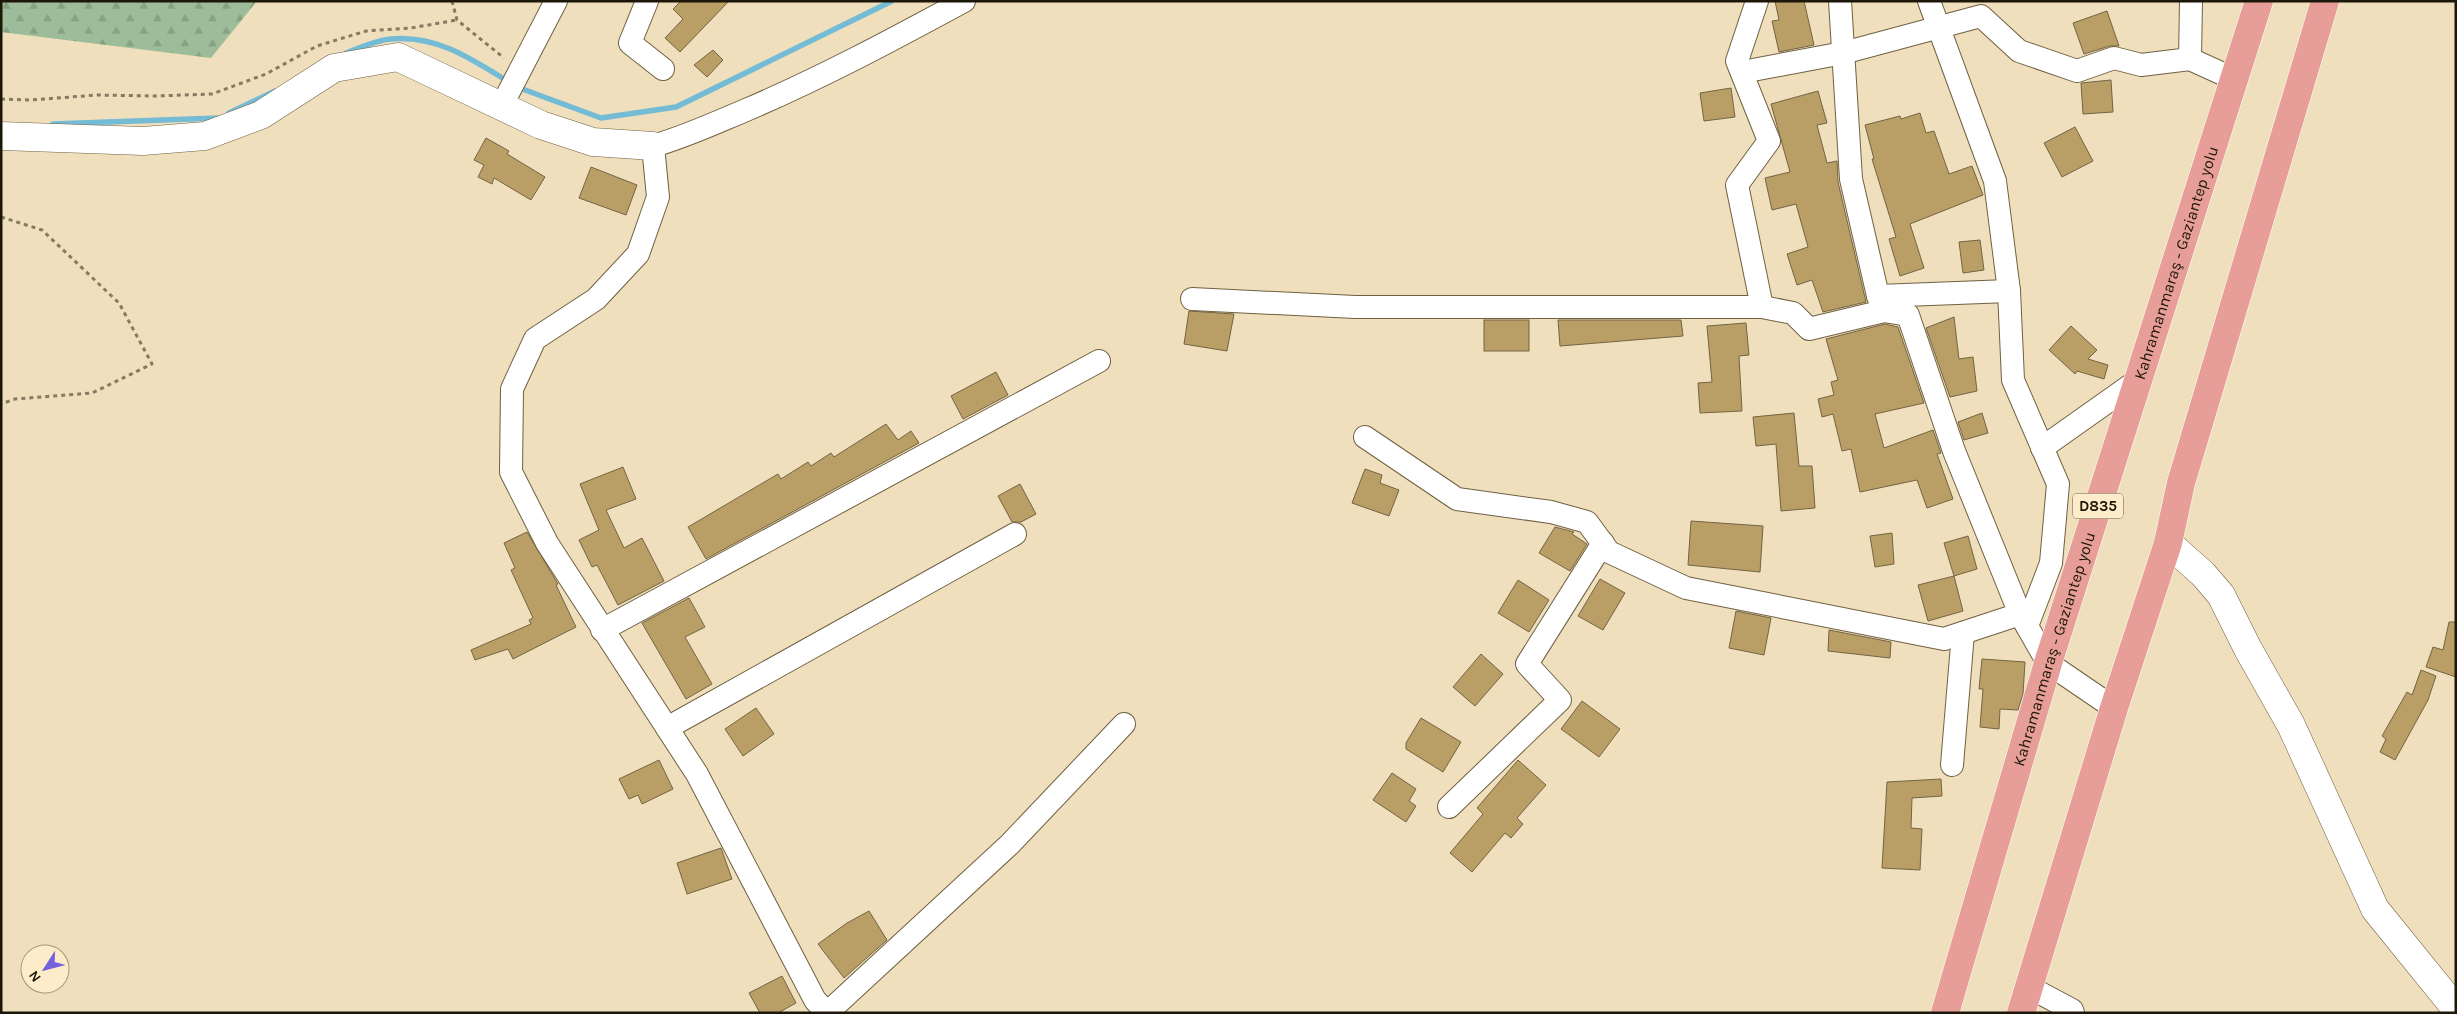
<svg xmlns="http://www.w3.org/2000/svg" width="2457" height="1014" font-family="Karla,sans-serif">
  <defs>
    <pattern id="forest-firs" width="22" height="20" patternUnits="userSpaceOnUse" patternTransform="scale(1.25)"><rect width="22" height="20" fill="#9dbc99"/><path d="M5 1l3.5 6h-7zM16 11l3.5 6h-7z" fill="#87a182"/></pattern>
  </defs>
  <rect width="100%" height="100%" fill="#f0dfbc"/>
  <path fill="url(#forest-firs)" d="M1,1h256l-46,57 -210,-26z"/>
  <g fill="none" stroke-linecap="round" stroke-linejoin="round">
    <g stroke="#74bbd5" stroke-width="5.5">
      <path d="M346,53c14,-5 30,-13 45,-14 45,-5 82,21 118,43"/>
      <path d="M517,87l84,31 75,-11 216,-106"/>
      <path d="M229,113l46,-22"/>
      <path d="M53,124l165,-6"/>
    </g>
  </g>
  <g fill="#b99e66" stroke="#736444">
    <path d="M681,1h48l-49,51 -15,-14 18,-19 -10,-10z"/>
    <path d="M1775,1h29l10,44 -35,7 -7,-31 7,-1z"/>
    <path d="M2107,11l12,35h-9l-26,8 -11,-31z"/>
    <path d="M713,50l10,10 -16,17 -13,-12z"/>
    <path d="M2111,80l2,32 -30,2 -2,-31z"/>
    <path d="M1731,88l4,29 -31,4 -4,-28z"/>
    <path d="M1818,91l9,32 -10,2 10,38 10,-2 1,21 28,120 -43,10 -11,-32 -15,5 -10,-31 21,-7 -12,-43 -24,6 -7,-32 25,-6 -19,-68z"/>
    <path d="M1920,113l6,20 8,-2 15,43 23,-8 11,29 -73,29 14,44 -24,8 -11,-37 7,-2 -24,-78h2l-9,-34 35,-9 1,3z"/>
    <path d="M2075,127l18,34 -31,16 -18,-34z"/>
    <path d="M486,138l23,13 -2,3 38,23 -14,23 -37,-22 -2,6 -14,-7 6,-12 -10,-5z"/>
    <path d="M591,167l46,18 -11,30 -47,-17z"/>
    <path d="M1980,240l4,30 -21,3 -4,-31z"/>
    <path d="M1189,311l45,3 -7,37 -43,-7z"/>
    <path d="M1954,317l5,42 14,-2 4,34 -27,6 -24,-69z"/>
    <rect x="1484" y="320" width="45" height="31"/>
    <path d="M1558,320h123l2,16 -123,10z"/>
    <path d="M1746,323l3,32 -10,1 3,55 -42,2 -2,-30 14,-1 -5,-56z"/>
    <path d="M1885,324l13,3 26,76 -49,11 9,34 49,-18 8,23 -4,1 16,45 -26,9 -10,-28 -57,12 -9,-43 -9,2 -9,-37 -11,3 -4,-18 16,-4 -3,-13 7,-2 -12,-41z"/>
    <path d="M2071,326l26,24 -9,9 20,6 -4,14 -27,-8 -2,3 -26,-24z"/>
    <path d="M996,372l12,23 -45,24 -12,-23z"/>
    <path d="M1794,413l5,53h13l3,42 -34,3 -5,-67 -20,2 -3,-29z"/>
    <path d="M1982,413l6,20 -24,7 -6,-18z"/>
    <path d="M886,424l12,16 13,-9 8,12 -213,116 -18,-32 90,-53 3,5 27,-17 3,4 20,-13 3,4z"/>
    <path d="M623,467l13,32 -30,11 18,38 18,-10 22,43 -46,24 -21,-40 -5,2 -13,-27 20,-10 -19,-46z"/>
    <path d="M1365,469l17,6 -2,8 19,7 -10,26 -37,-13z"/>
    <path d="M1020,484l16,30 -15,8h-9l-14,-26z"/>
    <path d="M1691,521l72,5 -3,46 -72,-7z"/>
    <path d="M1555,527l19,5 -2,2 15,10 -17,27 -31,-18z"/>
    <path d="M527,532l31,52 -2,1 20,42 -63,32 -5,-10 -33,11 -4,-10 60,-26 -2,-4 4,-2 -22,-48 4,-2 -11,-25z"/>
    <path d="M1892,533l2,31 -19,3 -5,-31z"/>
    <path d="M1968,536l9,33 -23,7 -10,-33z"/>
    <path d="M1954,576l9,35 -35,10 -10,-36z"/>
    <path d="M1600,579l25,14 -22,37 -25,-14z"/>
    <path d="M1518,580l31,20 -20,32 -31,-19z"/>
    <path d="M689,598l16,29 -20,10 27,47 -26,15 -44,-76z"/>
    <path d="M1736,611l35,7 -7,37 -35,-7z"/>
    <path d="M2449,622h7v55l-30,-10 7,-20 10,3z"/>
    <path d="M1829,630l62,12 -1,16 -62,-7z"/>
    <path d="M1481,654l22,20 -28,32 -22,-19z"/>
    <path d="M1982,659l43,3 -2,32 -5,16 -18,-1 -1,20 -19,-2 3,-38h-4z"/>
    <path d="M2421,670l15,6 -8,24 -33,60 -15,-8 6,-13 -4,-3 25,-44 5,3z"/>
    <path d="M1582,701l38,28 -21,28 -38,-28z"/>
    <path d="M756,708l18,26 -31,22 -18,-27z"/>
    <path d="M1421,718l40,24 -18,30 -37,-23v-6z"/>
    <path d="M659,760l14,29 -31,15 -4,-9 -9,4 -10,-20z"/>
    <path d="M1518,760l28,25 -29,33 6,6 -12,14 -6,-5 -33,39 -22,-19 33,-39 -6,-6z"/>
    <path d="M1392,773l24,16 -7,12 7,5 -10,16 -33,-22z"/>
    <path d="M1941,779l1,17 -30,2 -1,30 11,1 -2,41 -38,-2 5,-86z"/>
    <path d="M721,848l11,31 -45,15 -10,-31z"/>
    <path d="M869,911l18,29 -43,38 -26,-34 29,-21z"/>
    <path d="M782,976l14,27 -18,10h-18l-11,-20z"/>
  </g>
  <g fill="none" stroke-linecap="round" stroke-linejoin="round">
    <defs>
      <g id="minor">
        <path d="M647,1l-17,42 33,26"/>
        <path d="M1757,1l-20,60 32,80 -32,44 25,122"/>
        <path d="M1840,1l11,178 27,117 6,15 24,4 46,136 66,163 28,49 66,45"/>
        <path d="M1929,1l66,180 14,110 4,89 45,104 -7,79 -24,63"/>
        <path d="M2190,59l44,20"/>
        <path d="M1742,72l101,-19 138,-37 38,35 58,20 37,-13 27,7 49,-6 1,-58"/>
        <path d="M502,105l54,-104"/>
        <path d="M1878,296l131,-5"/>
        <path d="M1192,299l163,8h407l31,6 16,16 75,-18"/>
        <path d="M1365,437l92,62 94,13 36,10 22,30 77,36 258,51 76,-25"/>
        <path d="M2042,448l96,-68"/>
        <path d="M602,630l497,-269"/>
        <path d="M667,728l348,-194"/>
        <path d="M1952,765l11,-132"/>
        <path d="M1449,807l111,-107 -33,-36 76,-121"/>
        <path d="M2029,987l43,23 1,3"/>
        <path d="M827,1013l-12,-13 -118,-226 -150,-231 -36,-71 1,-83 23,-50 61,-40 42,-45 20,-57 -5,-51c32,-9 62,-23 93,-36 75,-32 146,-70 218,-109"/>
        <path d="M827,1013l183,-169 114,-120"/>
      </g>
      <g id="tertiary">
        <path d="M1,136l142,5 62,-5 56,-21 73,-47 64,-11 143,68 52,17 60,4"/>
        <path d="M2168,543l35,31 18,21 27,54 43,76 84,184 81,100"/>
      </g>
      <g id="trunk">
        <path id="s1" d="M1945,1013l103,-350 211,-662"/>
        <path d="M2021,1013l93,-305 54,-165 13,-60 144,-482"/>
      </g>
    </defs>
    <use href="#minor" stroke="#6f6041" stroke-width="24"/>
    <use href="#tertiary" stroke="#6f6041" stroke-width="29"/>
    <use href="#trunk" stroke="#fff" stroke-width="29"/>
    <g stroke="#857a62" stroke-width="3" stroke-dasharray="4 4" stroke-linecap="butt">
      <path d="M452,1l5,19 47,38"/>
      <path d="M1,99l30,1 66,-5 59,1 56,-2 54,-20 51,-28 49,-15 45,-3 46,-8"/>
      <path d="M1,217l41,13 77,73 33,61 -60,29 -77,6 -14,5"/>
    </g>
    <use href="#minor" stroke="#fff" stroke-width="22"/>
    <use href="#tertiary" stroke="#fff" stroke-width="28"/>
    <use href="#trunk" stroke="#e79e98" stroke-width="28"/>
  </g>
  <g text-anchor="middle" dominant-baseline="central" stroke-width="5" stroke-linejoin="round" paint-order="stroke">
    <rect fill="#fdecc9" stroke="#605743" stroke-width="1" x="2073" y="493.5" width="50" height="25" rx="4"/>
    <g font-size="15" font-weight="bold" fill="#1d170a">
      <text x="2098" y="506">D835</text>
    </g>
    <g font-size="16" fill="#1d170a" stroke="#fdecc9">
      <text stroke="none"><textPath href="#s1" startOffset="785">Kahramanmaraş - Gaziantep yolu</textPath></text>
      <text stroke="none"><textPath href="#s1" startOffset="380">Kahramanmaraş - Gaziantep yolu</textPath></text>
    </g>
  </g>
  <rect width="2457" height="1014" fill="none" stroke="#1d170a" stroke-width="5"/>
  <g transform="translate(45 969) rotate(234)"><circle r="24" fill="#fdecc9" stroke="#a3977d"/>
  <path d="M0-4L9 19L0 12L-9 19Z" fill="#7562dd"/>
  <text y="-8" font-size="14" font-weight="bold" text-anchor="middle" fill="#1d170a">N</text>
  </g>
</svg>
